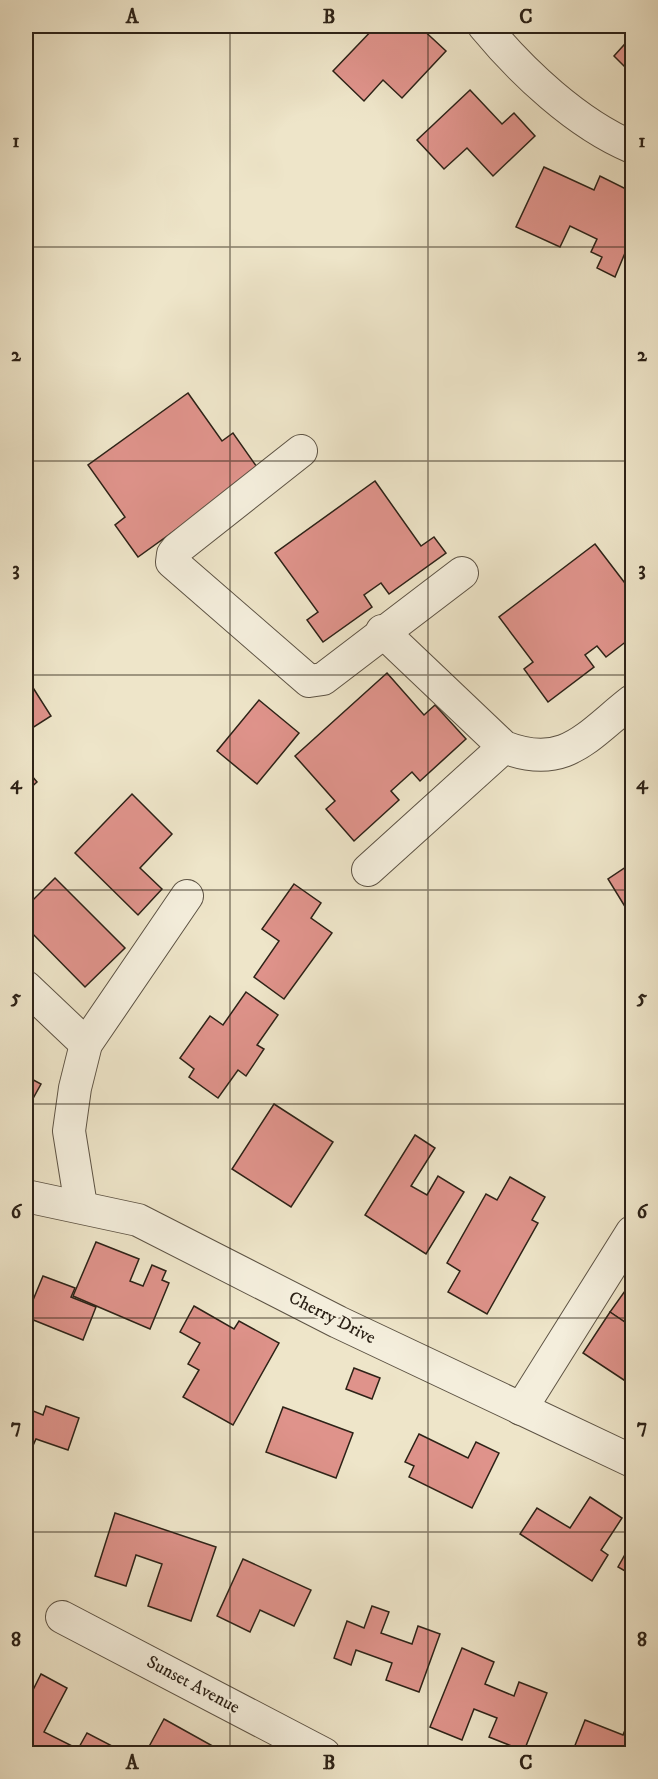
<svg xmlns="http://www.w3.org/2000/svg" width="658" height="1779" font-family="'IM FELL DW Pica',serif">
  <rect width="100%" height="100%" fill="#eee5c9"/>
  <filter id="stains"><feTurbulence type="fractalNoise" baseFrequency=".00333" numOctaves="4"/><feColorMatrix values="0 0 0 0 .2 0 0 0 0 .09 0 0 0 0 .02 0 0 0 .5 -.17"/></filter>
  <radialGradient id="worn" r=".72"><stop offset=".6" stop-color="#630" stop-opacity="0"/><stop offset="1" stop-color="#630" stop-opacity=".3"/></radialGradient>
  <g fill="#df938b" stroke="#2d2217" stroke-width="1.5">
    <path d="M376,26h43l27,25 -44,47 -19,-18 -19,21 -31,-30z"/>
    <path d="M632,36v38l-18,-18z"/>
    <path d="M470,90l32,34 12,-11 21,23 -42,40 -26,-28 -23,21 -27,-29z"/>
    <path d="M544,167l50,23 6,-14 32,16v65l-7,-4 -10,24 -18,-9 5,-11 -11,-5 6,-13 -27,-13 -10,21 -44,-20z"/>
    <path d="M188,393l34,48 11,-8 26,37 -121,87 -23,-32 10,-8 -37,-52z"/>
    <path d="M375,481l46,65 13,-9 12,16 -57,41 -8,-11 -17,12 8,12 -49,35 -16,-22 11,-8 -43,-59z"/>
    <path d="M595,544l36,47 1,-2v48l-26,20 -9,-11 -12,9 9,12 -46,35 -24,-33 9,-7 -34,-45z"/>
    <path d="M387,673l37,42 11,-10 31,34 -46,42 -8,-9 -21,19 8,9 -45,41 -28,-32 9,-8 -40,-45z"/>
    <path d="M30,683l21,33 -25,16v-46z"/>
    <path d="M259,700l40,33 -42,51 -40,-33z"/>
    <path d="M26,769l11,13 -11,10z"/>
    <path d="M132,794l40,40 -32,34 22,21 -24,26 -63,-62z"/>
    <path d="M632,863v55l-24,-39z"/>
    <path d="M55,878l70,70 -40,39 -59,-60v-29l4,5z"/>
    <path d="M294,884l27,19 -10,15 21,15 -48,66 -30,-22 25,-36 -17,-12z"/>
    <path d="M246,992l32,23 -21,30 7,4 -18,27 -8,-6 -20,28 -29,-21 5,-8 -14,-11 30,-42 13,9z"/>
    <path d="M26,1076l15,8 -15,27z"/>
    <path d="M274,1104l59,38 -42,65 -59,-38z"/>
    <path d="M415,1135l20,13 -24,38 16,9 11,-19 26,16 -38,62 -61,-39z"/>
    <path d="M510,1177l35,20 -13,23 6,3 -51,91 -39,-22 12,-21 -13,-8 39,-69 11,6z"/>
    <path d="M96,1242l43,17 -9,22 13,5 9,-21 14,6 -4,9 7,3 -19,46 -77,-33z"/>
    <path d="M43,1276l32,12 -4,9 25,10 -13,33 -57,-23z"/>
    <path d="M632,1281v46l-22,-15z"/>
    <path d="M194,1306l40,23 5,-8 40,22 -46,82 -50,-28 16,-27 -11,-6 12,-21 -20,-11z"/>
    <path d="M610,1312l22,15v52l-2,5 -47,-31z"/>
    <path d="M354,1368l26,10 -8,21 -26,-10z"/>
    <path d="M46,1406l33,12 -11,32 -32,-11 -10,22v-53l17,7z"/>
    <path d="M283,1407l70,26 -17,45 -70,-26z"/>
    <path d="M419,1434l49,24 8,-16 23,11 -27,55 -63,-31 5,-11 -9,-4z"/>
    <path d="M590,1497l32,21 -21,32 7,5 -16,26 -72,-47 17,-26 33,20z"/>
    <path d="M115,1513l101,34 -25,74 -43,-15 14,-42 -26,-9 -10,31 -31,-10z"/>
    <path d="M632,1542v33l-14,-8z"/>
    <path d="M243,1559l68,31 -17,36 -34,-16 -10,22 -33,-16z"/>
    <path d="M372,1606l17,6 -8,21 31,11 6,-18 22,8 -21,58 -33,-12 6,-17 -36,-13 -5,15 -17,-7 13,-37 17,7z"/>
    <path d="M462,1648l32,14 -9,22 29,12 5,-14 28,11 -23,58 -35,-14 8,-19 -23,-9 -12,31 -32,-13z"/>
    <path d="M41,1674l26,14 -23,44 34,17 9,-16 29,15 -3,6h-87v-50z"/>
    <path d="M164,1719l63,35h-82z"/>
    <path d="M585,1720l38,15 4,-10 5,2v27l-60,-1z"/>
  </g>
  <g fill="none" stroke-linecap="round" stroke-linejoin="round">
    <defs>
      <g id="street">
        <path d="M484,26c38,46 93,98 148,121"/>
        <path d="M301,451l-124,98 -4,5 -1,8 137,119 14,-2 139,-106"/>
        <path d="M382,631l122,116c61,24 83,-11 128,-46"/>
        <path d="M368,870l136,-123"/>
        <path d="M26,987l60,57"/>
        <path d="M26,1196l112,24 200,102 294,139"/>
        <path d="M81,1206l-12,-75 6,-43 11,-44 101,-148"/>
        <path d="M521,1409l111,-177"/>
        <path d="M62,1617l262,137"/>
      </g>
    </defs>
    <use href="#street" stroke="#5d5344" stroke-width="34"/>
    <use href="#street" stroke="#f4eedc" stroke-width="32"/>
  </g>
  <path fill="none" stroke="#2d2217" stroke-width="1.5" stroke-opacity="0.55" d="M230,26v1728M428,26v1728M26,247h606M26,461h606M26,675h606M26,890h606M26,1104h606M26,1318h606M26,1532h606"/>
  <g text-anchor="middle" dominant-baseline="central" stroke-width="4.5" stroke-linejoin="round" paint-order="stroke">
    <g font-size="18" fill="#2d2217" stroke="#f4eedc">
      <text transform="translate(332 1318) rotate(27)">Cherry Drive</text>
      <text transform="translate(193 1685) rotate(28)">Sunset Avenue</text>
    </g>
  </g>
  <rect width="658" height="1779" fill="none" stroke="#eee5c9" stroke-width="66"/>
  <rect x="33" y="33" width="592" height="1713" fill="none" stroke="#2d2217" stroke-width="2"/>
  <g font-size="20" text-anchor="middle" font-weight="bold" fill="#2d2217">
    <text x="132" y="23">A</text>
    <text x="329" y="23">B</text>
    <text x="526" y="23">C</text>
    <text x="16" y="147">1</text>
    <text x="642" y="147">1</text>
    <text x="16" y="361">2</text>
    <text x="642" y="361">2</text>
    <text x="16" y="575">3</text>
    <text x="642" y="575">3</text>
    <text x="16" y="789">4</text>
    <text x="642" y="789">4</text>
    <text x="16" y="1003">5</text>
    <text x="642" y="1003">5</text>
    <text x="16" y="1218">6</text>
    <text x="642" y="1218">6</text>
    <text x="16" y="1432">7</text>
    <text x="642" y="1432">7</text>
    <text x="16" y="1646">8</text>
    <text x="642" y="1646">8</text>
    <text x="132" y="1769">A</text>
    <text x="329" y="1769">B</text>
    <text x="526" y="1769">C</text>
  </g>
  <rect width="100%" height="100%" filter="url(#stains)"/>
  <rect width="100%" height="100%" fill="url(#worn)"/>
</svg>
